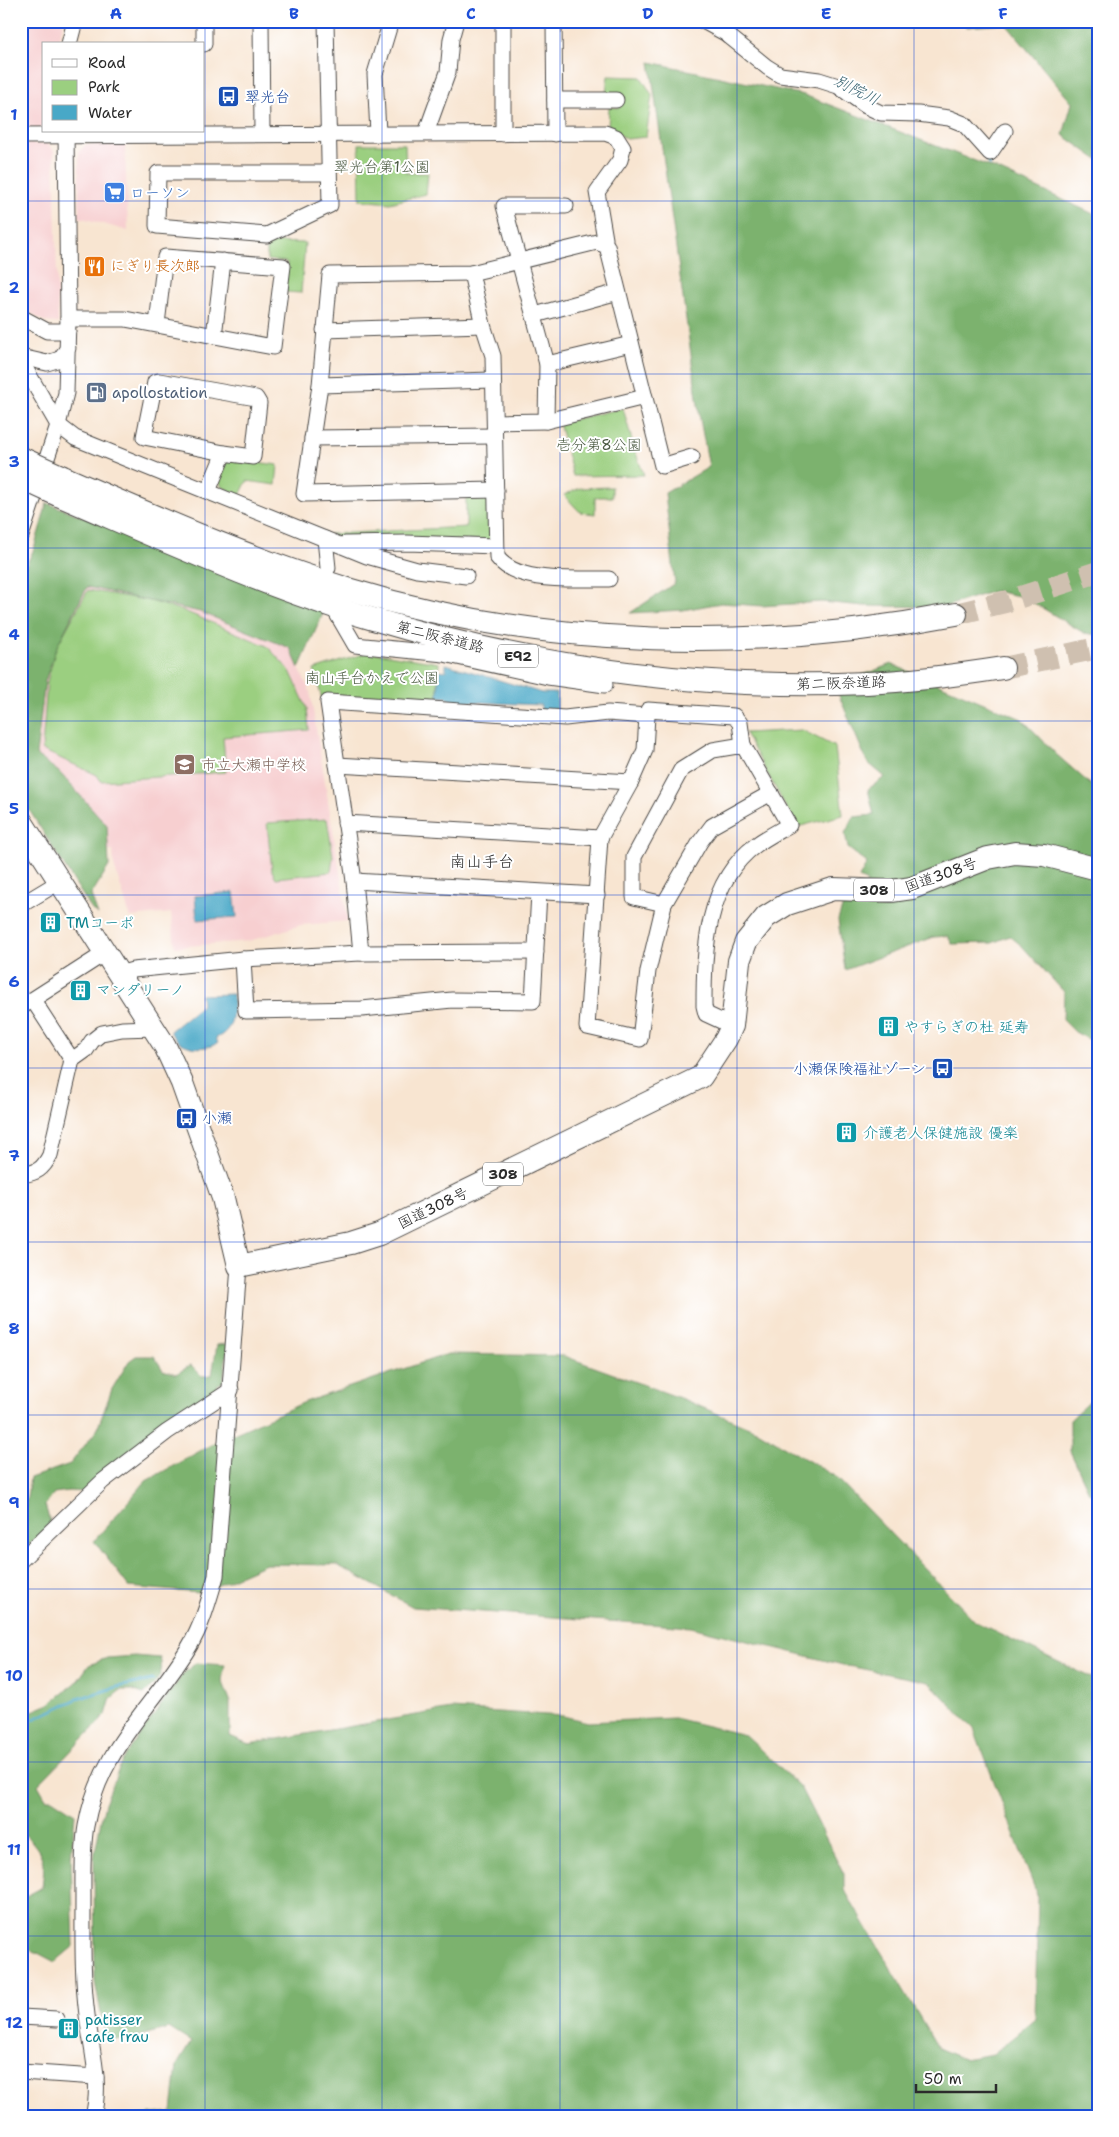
<svg xmlns="http://www.w3.org/2000/svg" width="1119" height="2137" font-family="'Shantell Sans','Klee One',sans-serif">
  <rect width="100%" height="100%" fill="#fff"/>
  <filter id="ink" filterUnits="userSpaceOnUse"><feTurbulence type="fractalNoise" baseFrequency=".02" numOctaves="2"/><feDisplacementMap in="SourceGraphic" scale="10" xChannelSelector="R" yChannelSelector="G"/><feConvolveMatrix kernelMatrix="1 2 1 2 8 2 1 2 1" color-interpolation-filters="sRGB"/></filter>
  <filter id="wash" filterUnits="userSpaceOnUse"><feTurbulence type="fractalNoise" baseFrequency=".0096" numOctaves="4" result="noise"/><feDisplacementMap in="SourceGraphic" scale="20" xChannelSelector="R" yChannelSelector="G"/><feGaussianBlur stdDeviation="1.12" result="paint"/><feColorMatrix in="noise" values="0 0 0 0 0 0 0 0 0 0 0 0 0 0 0 0 0 1.4 0 .05"/><feComposite in="paint" operator="in"/></filter>
  <g filter="url(#wash)">
    <rect width="100%" height="100%" fill="#f8e5d1"/>
    <g fill="#f7cfd0">
      <path d="M21,21h43l-7,23h-13v84h-23z"/>
      <path d="M21,144h27l6,7 4,172 -13,-1 -24,-15z"/>
      <path d="M85,145h40l3,86 -49,-14v-65z"/>
      <path d="M87,587l113,25 90,36 20,44 38,229 -47,4 -52,16 -74,6 -4,-34 -41,4 -16,-52 -1,-14h-40l-36,-94 8,-76 9,-33z"/>
    </g>
    <g fill="#9bcf80" stroke="#637d56">
      <path d="M608,76l33,1 11,18 -6,42 -19,2 -19,-11 1,-21 11,1v-14l-14,-1z"/>
      <path d="M359,144h46l1,29h22l-2,21 -36,9 -30,-3z"/>
      <path d="M267,242l38,1 -4,50 -16,-1 2,-30 -20,-2z"/>
      <path d="M623,408l11,40 10,27 -71,1 -14,-53z"/>
      <path d="M233,459l45,6 -2,20 -29,-4 -7,14 -18,-8 -3,-6 7,-18z"/>
      <path d="M612,487v10h-17v17l-15,-2 -16,-17 16,-7z"/>
      <path d="M466,496h20l5,5 2,35 -4,5 -149,-3 -11,-4 137,-7z"/>
      <path d="M88,590l62,11 34,10 83,35 23,25 17,37 2,22 -86,7 3,35 -125,9 -4,-6 -55,-25 5,-68 9,-34z"/>
      <path d="M369,652l70,11 -2,43 -115,-7 -8,-29z"/>
      <path d="M802,730l33,17 8,68 -46,12 -52,-94z"/>
      <path d="M327,819l6,37 -2,16 -55,6 -4,-7 -5,-48z"/>
    </g>
    <g fill="#7cb26e" stroke="#546e4c">
      <path d="M962,21h136v139l-35,-25 9,-32 -66,-79 -39,3z"/>
      <path d="M650,62l154,33 192,74 102,47v419l-14,-2 -60,-36 -30,-6 -50,16 -80,-1 -43,-4 -59,4 -41,-3 -38,7 -53,3 45,-30 -10,-90 44,-26 -9,-48z"/>
      <path d="M47,503l278,106 -26,59 -9,-20 -90,-36 -113,-25 -31,61 -11,33 -9,74 23,17 48,53 2,41 -18,29 7,20 -6,-5 -71,-113v-221l13,-27z"/>
      <path d="M891,664l131,55 35,36 41,36v253l-23,-12 -12,-12 1,-28 -42,-46 -12,-10 -18,7 -40,1 -4,-8 -14,1 -89,33 -7,-50 6,-18 15,-3 8,-17 -8,-4 8,-15 -19,-15 -3,-15 9,-16 20,-2 -6,-26 17,-12 -18,-15 -32,-76z"/>
      <path d="M228,1344l-5,38 -6,3 -2,8 -131,99 -15,-1 -15,2 -9,12 6,20 -30,28v-40l4,-3 5,-32 40,-14 27,-34 15,-41 17,-28 7,-5h18l9,14 13,4 15,-9 11,11 10,-1 5,-30z"/>
      <path d="M448,1354l116,2 116,42 76,32 80,47 140,145 122,59v435h-966l40,-4 5,-47 14,-23 -22,-14 -41,11 -22,1 -11,-58 -1,-124 6,-33 5,-22 18,-44 60,-85 13,-11 29,2 -3,15 8,20v36l19,8 202,-35 112,7 25,6 86,-4 71,17 55,52 44,87v15l94,159 25,11 30,-5 42,-35 3,-122 -64,-168 -45,-47 -86,-17 -152,-38 -278,-20 -76,-42 -71,-1 -66,29 -71,-6 -35,-46 52,-60 72,-40 87,-39z"/>
      <path d="M1098,1394v104l-9,-6 -19,-41v-31z"/>
      <path d="M135,1656l25,2c5,17 -4,25 -16,36l-13,-4h-10l-10,8 -5,17 -68,70 8,14h6l23,15 -4,45 3,87 -19,16 -21,-11 -13,-2v-50l20,-11c7,-27 0,-39 -20,-57v-115l28,-12 27,-21 13,-18 18,-7z"/>
    </g>
    <g fill="#48a8c7" stroke="#3a6a79">
      <path d="M446,664l96,29h15v18h-16v-6l-90,-4 -5,-4h-8l1,-27 7,1z"/>
      <path d="M234,892l3,25 -40,3 -2,-24z"/>
      <path d="M233,994c0,18 2,36 -17,44l2,5c-16,9 -40,5 -48,-12l32,-26 -1,-10z"/>
    </g>
    <g fill="none" stroke-linecap="round" stroke-linejoin="round">
      <g stroke="#48a8c7" stroke-width="3">
        <path d="M682,21l17,4"/>
        <path d="M985,157l5,7"/>
        <path d="M21,1725l56,-26 40,-12 36,-7"/>
      </g>
    </g>
  </g>
  <g filter="url(#ink)">
    <g fill="none" stroke-linecap="round" stroke-linejoin="round">
      <g stroke="#cfc0b0" stroke-width="22" stroke-dasharray="22 11" stroke-linecap="butt">
        <path d="M956,614l49,-12 93,-30"/>
        <path d="M1003,668l95,-20"/>
      </g>
      <defs>
        <g id="minor">
          <path d="M261,21l1,113"/>
          <path d="M326,21l4,184 -63,30 -110,-9 1,-53h171"/>
          <path d="M554,21l1,113"/>
          <path d="M703,21l22,12 42,34 13,8 39,5 19,6 28,20 15,7 37,1 31,4 15,6 26,29 15,-22"/>
          <path d="M69,44l6,-23"/>
          <path d="M204,44v-23"/>
          <path d="M555,100h61"/>
          <path d="M378,133l-3,-59 16,-53"/>
          <path d="M426,133l22,-61 3,-33 5,-18"/>
          <path d="M503,134v-113"/>
          <path d="M21,136l584,-3 11,4 7,11 -3,12 -23,32 8,47 -3,5"/>
          <path d="M471,273l12,52 10,31 4,201c20,28 80,21 112,22"/>
          <path d="M535,315l83,-23"/>
          <path d="M21,317l26,14h21"/>
          <path d="M68,319h57l148,28 10,-81 -118,-9 -8,67"/>
          <path d="M324,330l159,-5"/>
          <path d="M214,336l9,-75"/>
          <path d="M21,357l26,6 13,-4 8,-11"/>
          <path d="M21,361l37,64 17,13 292,118 50,14 49,6"/>
          <path d="M547,364l84,-20"/>
          <path d="M159,381l97,17 3,5 -6,54 -29,-4 -80,-16 11,-55z"/>
          <path d="M320,385l173,-5"/>
          <path d="M546,421l1,-57 -43,-158h62"/>
          <path d="M495,422l51,-1 99,-24"/>
          <path d="M312,438l182,-2"/>
          <path d="M496,490l-192,4 16,-109 10,-110 141,-2 126,-31 10,4 55,220 30,-9"/>
          <path d="M208,491l16,-38"/>
          <path d="M21,536l37,-111 8,-32 2,-74 -2,-188"/>
          <path d="M325,539l3,29"/>
          <path d="M345,544l62,-1 89,3"/>
          <path d="M337,614l18,31 89,9 104,23 57,8"/>
          <path d="M647,716l1,-6 86,6 6,7 3,22"/>
          <path d="M337,765l294,17"/>
          <path d="M345,823l255,15"/>
          <path d="M354,881l243,14"/>
          <path d="M664,904l-30,-7v-40l47,-87 32,-20 30,-5 46,80c-10,6 -22,12 -33,20 -50,37 -52,104 -52,161l2,8 26,12"/>
          <path d="M21,905l38,-23"/>
          <path d="M361,953l-7,-72 -26,-179 237,16 43,-5 39,3 -2,34 -14,32 -31,56 -13,189 53,12 8,-68 16,-67 36,-62 12,-16 59,-33"/>
          <path d="M243,959l3,52 116,-2 90,-9 81,1 6,-108"/>
          <path d="M119,974l14,-4 110,-11 118,-6 175,-1"/>
          <path d="M33,1000l39,60"/>
          <path d="M21,1007l84,-54"/>
          <path d="M21,1175c16,-2 22,-6 29,-20l22,-95 14,-10 6,-9 10,-8 20,-4 31,-1"/>
          <path d="M21,1560l82,-79 64,-49 64,-42"/>
          <path d="M21,2017l36,2"/>
          <path d="M21,2072l75,5"/>
          <path d="M93,2116c9,-33 -2,-68 -6,-101 -5,-39 -4,-78 -4,-118 0,-23 -1,-48 3,-71 14,-78 65,-116 103,-179 13,-21 20,-47 27,-71l23,-310"/>
        </g>
        <g id="highway">
          <path d="M63,477c95,41 189,83 288,113 193,59 409,62 605,24"/>
          <path d="M58,495c103,44 207,92 315,124 160,48 326,71 494,64 46,-2 91,-8 136,-15"/>
          <path d="M21,821l144,225 17,37 41,115 16,68 112,-23 28,-9 322,-157 25,-38 6,-13 7,-65 7,-19 20,-25 21,-13 46,-15 58,2 21,-3 76,-30 27,-5 29,2 54,14"/>
        </g>
      </defs>
      <use href="#minor" stroke="#4a4744" stroke-width="17"/>
      <use href="#highway" stroke="#4a4744" stroke-width="24"/>
      <use href="#minor" stroke="#fff" stroke-width="15"/>
      <use href="#highway" stroke="#fff" stroke-width="22"/>
      <defs>
        <g id="highway-bridge">
          <path d="M21,458l42,19"/>
          <path d="M21,478l37,17"/>
        </g>
      </defs>
      <use href="#highway-bridge" stroke="#4a4744" stroke-width="24" stroke-linecap="butt"/>
      <use href="#highway-bridge" stroke="#fff" stroke-width="22"/>
    </g>
  </g>
  <path fill="none" stroke="#1d4ed8" stroke-width="1" stroke-opacity="0.55" d="M205,21v2095M382,21v2095M560,21v2095M737,21v2095M914,21v2095M21,201h1077M21,374h1077M21,548h1077M21,721h1077M21,895h1077M21,1068h1077M21,1242h1077M21,1415h1077M21,1589h1077M21,1762h1077M21,1936h1077"/>
  <defs>
    <symbol id="bus-square" viewBox="-11 -11 22 22"><rect x="-9" y="-9" width="18" height="18" rx="4" fill="#1a4fb4" stroke="#fff"/><path d="M-5-6H5V4H4V6H2V4H-2V6H-4V4H-5ZM-3.5-4V0h7V-4ZM-3.5 1.2v1.5H-2V1.2ZM2 1.2v1.5H3.5V1.2Z" fill="#fff"/></symbol>
    <symbol id="supermarket-square" viewBox="-11 -11 22 22"><rect x="-9" y="-9" width="18" height="18" rx="4" fill="#3f7fe0" stroke="#fff"/><path d="M-6-5.5h2.5l.6 2H6L4.5 2H-2.5L-4.4-4H-6ZM-1.5 3.2a1.3 1.3 0 1 0 .1 0ZM3 3.2a1.3 1.3 0 1 0 .1 0Z" fill="#fff"/></symbol>
    <symbol id="restaurant-square" viewBox="-11 -11 22 22"><rect x="-9" y="-9" width="18" height="18" rx="4" fill="#e8710a" stroke="#fff"/><path d="M-5-6h1v4h1v-4h1v4h1v-4h1v5L-1.5 .5V6h-2V.5L-5-1ZM5-6V6H3V1.5H1.5Q1.5-4 5-6Z" fill="#fff"/></symbol>
    <symbol id="fuel-square" viewBox="-11 -11 22 22"><rect x="-9" y="-9" width="18" height="18" rx="4" fill="#5c6f8a" stroke="#fff"/><path d="M-5.5-6h7V0h2V4h1.3V-2.5L3-4.5l.8-.8L6-3V5H2.5V1h-1V6h-7ZM-4.2-4.7v3.2H.2V-4.7Z" fill="#fff"/></symbol>
    <symbol id="school-square" viewBox="-11 -11 22 22"><rect x="-9" y="-9" width="18" height="18" rx="4" fill="#8d6e63" stroke="#fff"/><path d="M0-5L7-2L0 1L-7-2ZM-4 1L0 2.5L4 1V4Q0 6-4 4Z" fill="#fff"/></symbol>
    <symbol id="building-square" viewBox="-11 -11 22 22"><rect x="-9" y="-9" width="18" height="18" rx="4" fill="#0f9aa8" stroke="#fff"/><path d="M-4-6H4V6H1V3H-1V6H-4ZM-2.5-4.3h1.7v1.8h-1.7ZM.8-4.3h1.7v1.8H.8ZM-2.5-1h1.7V.8h-1.7ZM.8-1h1.7V.8H.8Z" fill="#fff"/></symbol>
  </defs>
  <g fill-rule="evenodd">
    <use href="#bus-square" x="216" y="84" width="25" height="25"/>
    <use href="#supermarket-square" x="102" y="180" width="25" height="25"/>
    <use href="#restaurant-square" x="82" y="254" width="25" height="25"/>
    <use href="#fuel-square" x="84" y="380" width="25" height="25"/>
    <use href="#school-square" x="172" y="752" width="25" height="25"/>
    <use href="#building-square" x="38" y="910" width="25" height="25"/>
    <use href="#building-square" x="68" y="978" width="25" height="25"/>
    <use href="#building-square" x="876" y="1014" width="25" height="25"/>
    <use href="#bus-square" x="930" y="1056" width="25" height="25"/>
    <use href="#bus-square" x="174" y="1106" width="25" height="25"/>
    <use href="#building-square" x="834" y="1120" width="25" height="25"/>
    <use href="#building-square" x="56" y="2016" width="25" height="25"/>
  </g>
  <g text-anchor="middle" dominant-baseline="central" stroke-width="4" stroke-linejoin="round" paint-order="stroke">
    <g fill="#fff" stroke="#6b6b6b" stroke-width="1">
      <rect x="498" y="644.5" width="40" height="23" rx="4"/>
      <rect x="854" y="878.5" width="40" height="23" rx="4"/>
      <rect x="483" y="1162.5" width="40" height="23" rx="4"/>
    </g>
    <g font-size="14" font-weight="bold" fill="#2b2b2b">
      <text x="518" y="656">E92</text>
      <text x="874" y="890">308</text>
      <text x="503" y="1174">308</text>
    </g>
    <g font-size="15" fill="#164399" stroke="#fff" text-anchor="start">
      <text x="245" y="97">翠光台</text>
      <text x="926" y="1069" text-anchor="end">小瀬保険福祉ゾーン</text>
      <text x="202" y="1118">小瀬</text>
    </g>
    <g font-size="15" fill="#4d5c44" stroke="#fff">
      <text x="382" y="167">翠光台第1公園</text>
      <text x="599" y="445">壱分第8公園</text>
      <text x="372" y="678">南山手台かえで公園</text>
    </g>
    <g font-size="15" fill="#366cbe" stroke="#fff" text-anchor="start">
      <text x="130" y="193">ローソン</text>
    </g>
    <g font-size="15" fill="#c56008" stroke="#fff" text-anchor="start">
      <text x="110" y="266">にぎり長次郎</text>
    </g>
    <g font-size="15" fill="#4e5e75" stroke="#fff" text-anchor="start">
      <text x="112" y="393">apollostation</text>
    </g>
    <g font-size="15" fill="#2b2b2b" stroke="#fff">
      <text transform="translate(440 637) rotate(14)">第二阪奈道路</text>
      <text transform="translate(841 683) rotate(-2)">第二阪奈道路</text>
      <text transform="translate(941 875) rotate(-20)">国道308号</text>
      <text transform="translate(433 1208) rotate(-26)">国道308号</text>
    </g>
    <g font-size="15" fill="#785e54" stroke="#fff" text-anchor="start">
      <text x="201" y="765">市立大瀬中学校</text>
    </g>
    <g font-size="15" fill="#0d838f" stroke="#fff" text-anchor="start">
      <text x="66" y="923">TMコーポ</text>
      <text x="96" y="990">マンダリーノ</text>
      <text x="904" y="1027">やすらぎの杜 延寿</text>
      <text x="863" y="1133">介護老人保健施設 優楽</text>
      <text x="85" y="2020">patisser<tspan x="85" dy="17">cafe frau</tspan></text>
    </g>
    <g font-size="16" font-style="italic" fill="#386371" stroke="#fff">
      <text transform="translate(857 90) rotate(27)">別院川</text>
    </g>
    <g font-size="16" fill="#2b2b2b" stroke="#fff">
      <text x="482" y="861">南山手台</text>
    </g>
  </g>
  <rect width="1119" height="2137" fill="none" stroke="#fff" stroke-width="55"/>
  <rect x="42" y="42" width="162" height="90" fill="#ffffff" stroke="#aaaaaa"/>
  <rect x="52" y="59" width="25" height="8" fill="#ffffff" stroke="#aaaaaa"/>
  <text x="88" y="68" font-size="15" fill="#2b2b2b">Road</text>
  <rect x="52" y="80" width="25" height="15" fill="#9bcf80" stroke="#aaaaaa"/>
  <text x="88" y="92" font-size="15" fill="#2b2b2b">Park</text>
  <rect x="52" y="105" width="25" height="15" fill="#48a8c7" stroke="#aaaaaa"/>
  <text x="88" y="118" font-size="15" fill="#2b2b2b">Water</text>
  <path d="M916 2084v8h80v-8" fill="none" stroke="#2b2b2b" stroke-width="2.5"/>
  <text x="924" y="2084" font-size="15" fill="#2b2b2b" stroke="#ffffff" stroke-width="4" paint-order="stroke">50 m</text>
  <rect x="28" y="28" width="1064" height="2082" fill="none" stroke="#1d4ed8" stroke-width="2"/>
  <g font-size="16" text-anchor="middle" font-weight="bold" fill="#1d4ed8">
    <text x="116" y="19">A</text>
    <text x="294" y="19">B</text>
    <text x="471" y="19">C</text>
    <text x="648" y="19">D</text>
    <text x="826" y="19">E</text>
    <text x="1003" y="19">F</text>
    <text x="14" y="120">1</text>
    <text x="14" y="293">2</text>
    <text x="14" y="467">3</text>
    <text x="14" y="640">4</text>
    <text x="14" y="814">5</text>
    <text x="14" y="987">6</text>
    <text x="14" y="1161">7</text>
    <text x="14" y="1334">8</text>
    <text x="14" y="1508">9</text>
    <text x="14" y="1681">10</text>
    <text x="14" y="1855">11</text>
    <text x="14" y="2028">12</text>
  </g>
</svg>
